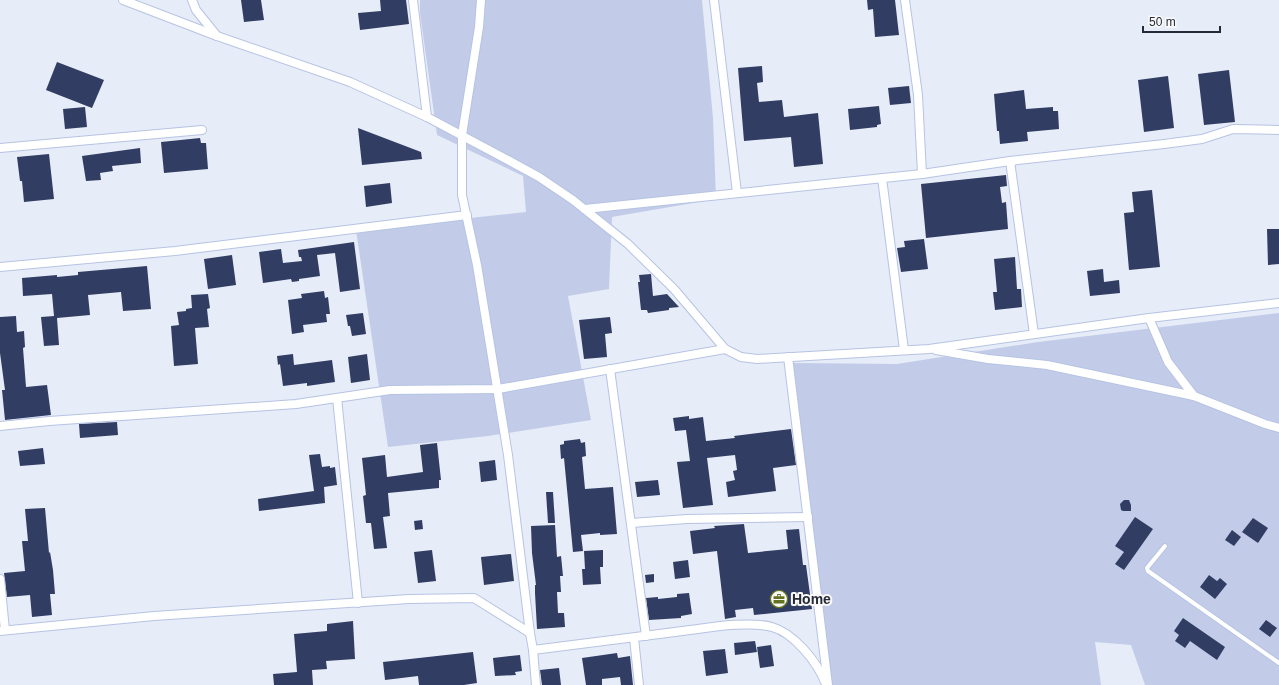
<svg xmlns="http://www.w3.org/2000/svg" width="1279" height="685" font-family="Helvetica,sans-serif">
  <rect width="100%" height="100%" fill="#e7ecf9"/>
  <g fill="#c2cce9">
    <path d="M420,0h282l11,118 3,81 -104,18 -3,72 -41,7 23,124 -103,16 -100,11 -32,-217 170,-18 -3,-36 -86,-41 -17,-122z"/>
    <path d="M1279,313v372h-134l-14,-40 -36,-3 6,43h-270l-39,-322 105,1 141,-22z"/>
  </g>
  <g fill="#313d62">
    <path d="M241,0h20l3,20 -20,2z"/>
    <path d="M380,0h26l3,24 -49,6 -2,-17 23,-2z"/>
    <path d="M867,0h28l4,35 -24,2 -2,-28 -5,1z"/>
    <path d="M57,62l47,18 -12,28 -46,-18z"/>
    <path d="M762,66l1,16 -6,1 2,19 23,-2 2,17 34,-4 5,51 -29,3 -3,-30 -47,4 -6,-73z"/>
    <path d="M1229,70l6,52 -31,3 -6,-51z"/>
    <path d="M1168,76l6,52 -30,4 -6,-52z"/>
    <path d="M909,86l2,17 -21,2 -2,-17z"/>
    <path d="M1024,90l2,19 27,-2v4h5l1,18 -32,3 1,9 -28,3 -1,-13h-2l-3,-37z"/>
    <path d="M879,106l2,18 -4,1v2l-27,3 -2,-21z"/>
    <path d="M85,107l2,20 -22,2 -2,-20z"/>
    <path d="M358,128l63,24 1,7 -60,6z"/>
    <path d="M200,138l1,5h5l2,26 -44,4 -3,-31z"/>
    <path d="M140,148l1,15 -29,3 1,5 -13,2 1,7 -15,1 -4,-25z"/>
    <path d="M49,154l5,45 -30,3 -2,-21h-2l-3,-24z"/>
    <path d="M1006,175l1,11 -7,1 2,16 4,-1 2,27 -82,9 -5,-54z"/>
    <path d="M390,183l2,20 -26,4 -2,-21z"/>
    <path d="M1152,190l8,77 -31,3 -5,-57 10,-1 -2,-20z"/>
    <path d="M1267,229h12v35l-11,1z"/>
    <path d="M924,239l4,30 -27,3 -4,-24 8,-1 -1,-6z"/>
    <path d="M354,242l6,47 -20,3 -5,-39 -18,2 3,21 -21,3v2l-7,1 -1,-3 -28,4 -4,-31 22,-3 2,14 19,-2 -1,-4h-2l-1,-7z"/>
    <path d="M232,255l4,30 -28,4 -4,-30z"/>
    <path d="M1015,257l2,32h4l1,18 -27,3 -2,-18h4l-3,-33z"/>
    <path d="M147,266l4,43 -28,2 -2,-19 -33,3 2,20 -33,3 2,27 -15,1 -3,-29 13,-1 -2,-22 -29,2 -1,-18 35,-3v2l21,-2v-3z"/>
    <path d="M1103,269l1,13 15,-2 1,13 -30,3 -3,-25z"/>
    <path d="M651,274l2,22 14,-2 12,13 -10,1v2l-21,3 -1,-3h-6l-3,-28h2l-1,-7z"/>
    <path d="M324,291l1,7 3,-1 2,17h-4l1,8 -24,3 1,7 -12,2 -4,-34 14,-2 -1,-4z"/>
    <path d="M208,294l2,14 -3,1 2,18 -14,1 3,36 -24,2 -3,-40 8,-1 -2,-13 9,-1v-2l6,-1 -1,-13z"/>
    <path d="M363,313l3,21 -14,2 -2,-10h-2l-2,-11z"/>
    <path d="M16,316l1,16 7,-1 1,16 -2,1 3,39 21,-2 4,30 -46,5 -3,-30h3l-5,-37v-36z"/>
    <path d="M610,317l2,16 -7,1 2,23 -23,2 -5,-39z"/>
    <path d="M293,354l1,11 38,-5 3,22 -28,4v-3l-24,3 -3,-22 -2,1 -1,-9z"/>
    <path d="M367,354l3,26 -19,3 -3,-26z"/>
    <path d="M689,416v3l14,-2 3,24 29,-3 -1,-2 57,-7 5,36 -23,3 3,23 -48,6 -2,-15 9,-2 -2,-9 4,-1 -2,-15 -28,3 6,47 -30,3 -6,-46 13,-1 -4,-31 -11,1 -2,-13z"/>
    <path d="M117,422l1,13 -38,3 -1,-14z"/>
    <path d="M580,439l1,4 4,-1 1,14 -4,1 3,32 28,-2 4,47 -17,1v-2l-19,2 2,16 -10,1 -9,-94 -3,1 -1,-14 4,-1v-3z"/>
    <path d="M437,443l4,37h-2v8l-51,5 2,23 -7,1 4,31 -13,1 -3,-26h-5l-3,-27 3,-1 -4,-37 23,-3 2,22 36,-5 -3,-27z"/>
    <path d="M43,448l2,16 -25,2 -2,-15z"/>
    <path d="M320,454l2,13 8,-1v2l5,-1 2,18 -13,2 1,16 -66,8 -1,-12 56,-8 -5,-36z"/>
    <path d="M495,460l2,20 -16,2 -2,-20z"/>
    <path d="M658,480l2,15 -23,2 -2,-15z"/>
    <path d="M546,492h7l2,31h-7z"/>
    <path d="M1124,500h5l2,5v6h-8l-2,-1 -1,-6z"/>
    <path d="M45,508l4,45 1,-1 3,18 2,24h-5l2,21 -20,2 -2,-22 -23,2 -3,-24 21,-2 -3,-30h6l-3,-32z"/>
    <path d="M1135,517l18,12 -29,41 -9,-6 9,-12 -9,-6z"/>
    <path d="M1253,518l15,10 -10,15 -16,-11z"/>
    <path d="M422,520l1,9 -8,1 -1,-9z"/>
    <path d="M744,524l4,29 40,-4 -2,-19 13,-1 4,36h3l6,44 -58,6 -1,-7 -18,2 1,7 -11,2 -8,-68 -24,3 -3,-23 25,-3 -1,-2z"/>
    <path d="M555,525l2,32 4,-1 2,20h-3l1,16h-4l1,21h6l1,14 -28,2 -2,-36v-8h1l-4,-32 -1,-27z"/>
    <path d="M1232,530l9,7 -7,9 -9,-6z"/>
    <path d="M432,550l4,31 -18,2 -4,-31z"/>
    <path d="M603,550v17h-3l1,17 -18,1 -1,-16h3l-1,-18z"/>
    <path d="M511,554l3,27 -30,4 -3,-28z"/>
    <path d="M688,560l2,17 -15,2 -2,-17z"/>
    <path d="M654,574v8l-8,1 -1,-8z"/>
    <path d="M1209,575l8,6 3,-3 7,6 -12,15 -15,-12z"/>
    <path d="M689,593l3,21 -11,2v2l-32,2 -3,-22 12,-1v2l19,-2v-3z"/>
    <path d="M1183,618l42,29 -8,13 -27,-19 -5,7 -10,-7 4,-6 -5,-4z"/>
    <path d="M1266,620l11,8 -7,9 -11,-8z"/>
    <path d="M353,621l2,38 -29,2 1,8 -15,1 1,15h-39l-1,-11 24,-2 -3,-38 33,-3v-7z"/>
    <path d="M755,641l2,11 -22,3 -1,-12z"/>
    <path d="M771,645l3,21 -14,2 -3,-21z"/>
    <path d="M725,649l3,24 -22,3 -3,-25z"/>
    <path d="M473,652l4,31 -13,2h-45l-1,-9 -33,4 -2,-18z"/>
    <path d="M617,653l1,5 12,-2 3,29h-12l-1,-8 -18,2v6h-16l-4,-27z"/>
    <path d="M520,655l2,16 -7,1 1,3 -21,1 -2,-18z"/>
    <path d="M559,668l2,17h-19l-2,-15z"/>
  </g>
  <g fill="none" stroke-linecap="round" stroke-linejoin="round">
    <defs>
      <path id="service" d="M1165,546l-18,22 1,3 131,92"/>
      <g id="minor">
        <path d="M123,0l94,36 133,46 77,35 77,41 35,19 34,23 55,44 46,45 51,60 16,8 16,2 172,-10 220,-31 130,-15"/>
        <path d="M192,0l4,10 21,26"/>
        <path d="M413,0l14,117"/>
        <path d="M481,0l-2,27 -17,108v60l15,70 31,190 22,178 3,17 3,35"/>
        <path d="M714,0l23,193"/>
        <path d="M905,0l13,95 4,79"/>
        <path d="M0,148l202,-18"/>
        <path d="M1010,161l24,173"/>
        <path d="M882,178l22,172"/>
        <path d="M585,209l337,-35 88,-13 154,-17 38,-5 31,-10 46,1"/>
        <path d="M0,267l175,-16 292,-36"/>
        <path d="M1149,318l19,44 26,34"/>
        <path d="M936,350l52,9 59,6 147,31 71,28 14,4"/>
        <path d="M788,357l40,328"/>
        <path d="M610,369l36,267"/>
        <path d="M337,398l21,205"/>
        <path d="M0,426l49,-5 247,-17 94,-14 108,-1 227,-40"/>
        <path d="M631,523l56,-4 121,-2"/>
        <path d="M0,579l5,51"/>
        <path d="M0,631l154,-15 255,-17 65,-1 56,35"/>
        <path d="M634,638l5,47"/>
        <path d="M533,650c47,-6 95,-12 142,-18 27,-3 71,-12 97,-5 22,6 45,35 53,55"/>
      </g>
    </defs>
    <use href="#service" stroke="#b6c3e3" stroke-width="6"/>
    <use href="#minor" stroke="#b6c3e3" stroke-width="10"/>
    <use href="#service" stroke="#fff" stroke-width="4"/>
    <use href="#minor" stroke="#fff" stroke-width="8"/>
  </g>
  <defs>
    <symbol id="office-ring" viewBox="-11 -11 22 22"><circle r="9.5" fill="#f9f9f9" stroke="#647320" stroke-width="1.5"/><path d="M-6-3h4V-5.5h4V-3h4V5H-6ZM-1-4.5V-3h2v-1.5ZM-6 0V1H6V0Z" fill="#647320"/></symbol>
  </defs>
  <g fill-rule="evenodd">
    <use href="#office-ring" x="769" y="589" width="20" height="20"/>
  </g>
  <g text-anchor="middle" dominant-baseline="central" stroke-width="4" stroke-linejoin="round" paint-order="stroke">
    <g font-size="14" font-weight="bold" fill="#252a36" stroke="#f9f9f9" text-anchor="start">
      <text x="792" y="599">Home</text>
    </g>
  </g>
  <path d="M1143 26v6h77v-6" fill="none" stroke="#252a36" stroke-width="2"/>
  <text x="1149" y="26" font-size="12" fill="#252a36" stroke="#f9f9f9" stroke-width="3" paint-order="stroke">50 m</text>
</svg>
